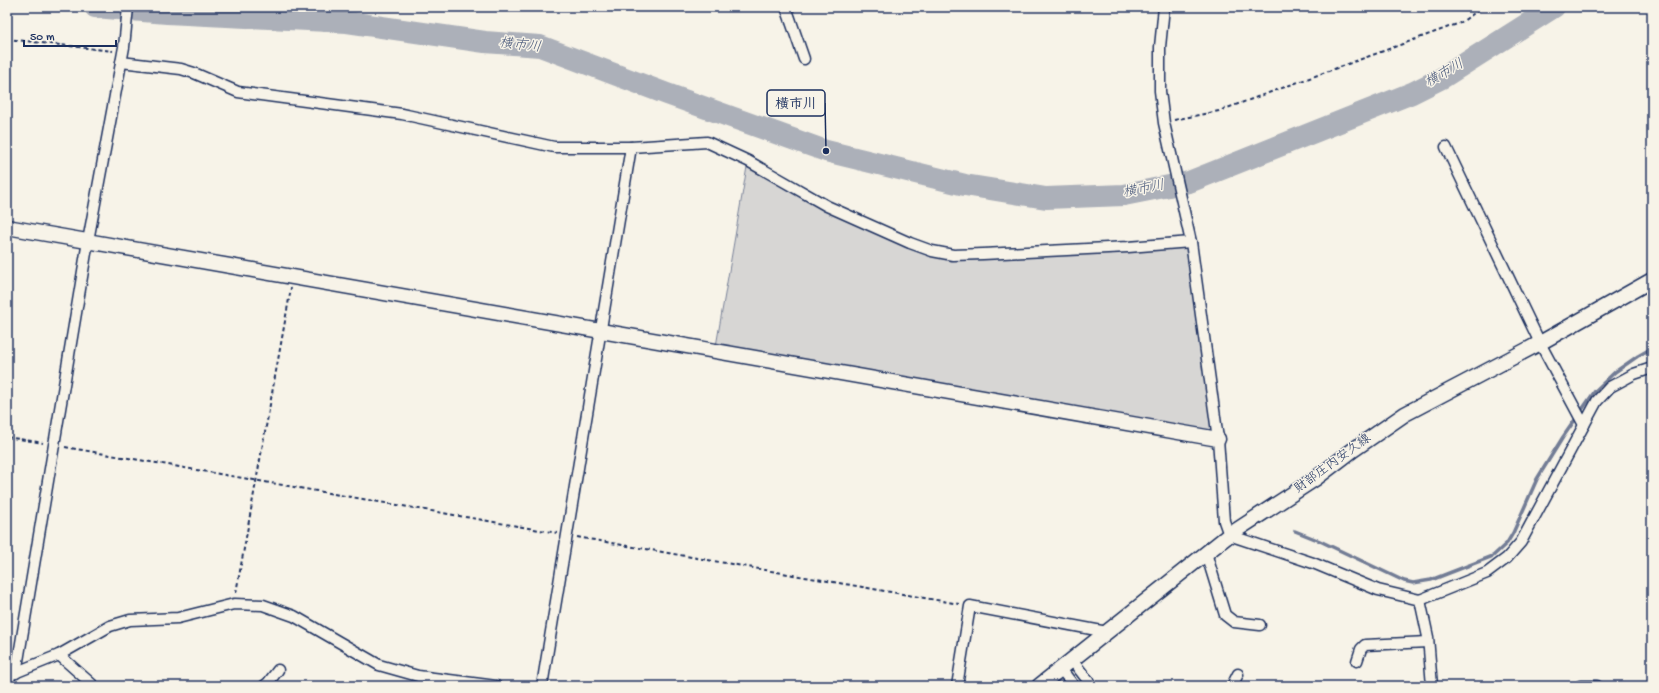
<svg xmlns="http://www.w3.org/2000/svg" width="1659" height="693" font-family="'Gochi Hand','Klee One',sans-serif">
  <rect width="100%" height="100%" fill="#f7f3e8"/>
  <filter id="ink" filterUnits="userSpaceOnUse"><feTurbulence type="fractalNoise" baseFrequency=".025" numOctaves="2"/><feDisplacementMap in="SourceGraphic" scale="8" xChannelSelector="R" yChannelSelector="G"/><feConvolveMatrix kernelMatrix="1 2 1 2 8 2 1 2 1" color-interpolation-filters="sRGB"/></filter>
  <g filter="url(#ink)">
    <path fill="#d7d6d4" stroke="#798299" d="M748,161l79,45 105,45 259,-9 27,197 -503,-87z"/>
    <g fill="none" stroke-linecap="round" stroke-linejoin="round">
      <path stroke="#727c95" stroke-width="3.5" d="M1295,531l25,10 84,40 9,2 18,-3 62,-24 14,-13 6,-10 24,-54 26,-42 32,-46 20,-19 23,-16 14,-8"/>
      <path stroke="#acb0b9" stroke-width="22" d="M95,7l72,6 180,9 138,20 55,4 127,48 159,57 139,34 81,13 78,-3 65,-13 223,-89 30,-15 112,-71"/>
      <defs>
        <g id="street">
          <path d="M786,7l18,52"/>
          <path d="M1164,7l-4,40v44l4,32 27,119 27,197 6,82 5,14 84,28 65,27 42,10 67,-27 20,-15 14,-16 76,-141 13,-14 24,-13 18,-6"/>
          <path d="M121,62l60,7 13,4 44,19 164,22 152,33h77l76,-5 41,19 79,45 83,37 22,8 21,4 30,-1 145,-7 63,-5"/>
          <path d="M1446,147l94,196 44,82"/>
          <path d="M1206,553l19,62 9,7 26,3"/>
          <path d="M1420,600l8,37 4,49"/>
          <path d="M59,655l35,31"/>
          <path d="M1072,660l20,26"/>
          <path d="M1357,661l4,-12 4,-4 63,-3"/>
          <path d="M1061,669l13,17"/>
          <path d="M16,673l72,-432 36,-194 4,-40"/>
          <path d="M7,676l52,-21 51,-29 20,-6 48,-2 56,-14 29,1 31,11 85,49 39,11 78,10"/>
          <path d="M9,676l1,10"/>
          <path d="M264,686l4,-3 10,-13"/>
          <path d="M542,686l89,-539"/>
          <path d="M957,686l13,-80 137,26"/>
          <path d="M1232,686l6,-12"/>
          <path d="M1580,686h17"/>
        </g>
        <g id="secondary">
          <path d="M7,227l1211,212"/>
          <path d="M1039,686l190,-151 86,-56 38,-29 52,-36 135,-71 112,-63"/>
        </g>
      </defs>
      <use href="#street" stroke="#1b2f5e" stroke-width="13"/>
      <use href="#secondary" stroke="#1b2f5e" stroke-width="17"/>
      <g stroke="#1b2f5e" stroke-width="2" stroke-dasharray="4 3" stroke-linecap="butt">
        <path d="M7,39l106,12"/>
        <path d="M1174,120l45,-9 241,-88 23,-16"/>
        <path d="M7,437l36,6"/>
        <path d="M65,447l492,86"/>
        <path d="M577,537l382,67"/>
        <path d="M236,593l55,-305"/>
      </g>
      <use href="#street" stroke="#f7f3e8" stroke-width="10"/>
      <use href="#secondary" stroke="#f7f3e8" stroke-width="14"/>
    </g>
  </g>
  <g text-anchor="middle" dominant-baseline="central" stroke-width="3" stroke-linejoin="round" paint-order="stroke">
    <g font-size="13" fill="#1b2f5e" stroke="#f7f3e8">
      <text transform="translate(1333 464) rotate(-36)">財部庄内安久線</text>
    </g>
    <g font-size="14" font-style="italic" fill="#465679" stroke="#f7f3e8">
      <text transform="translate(520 46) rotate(7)">横市川</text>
      <text transform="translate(1445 74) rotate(-30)">横市川</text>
      <text transform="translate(1144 190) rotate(-11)">横市川</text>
    </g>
  </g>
  <path fill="none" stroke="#1b2f5e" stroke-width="1.5" d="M826 151L825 103"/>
  <circle fill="#1b2f5e" stroke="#f7f3e8" stroke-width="1.5" cx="826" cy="151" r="4"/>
  <rect fill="#f7f3e8" stroke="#1b2f5e" stroke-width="1.5" x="767" y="90" width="58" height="26" rx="4"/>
  <g font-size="14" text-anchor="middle" font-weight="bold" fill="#1b2f5e">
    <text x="796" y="108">横市川</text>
  </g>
  <rect width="1659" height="693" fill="none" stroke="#f7f3e8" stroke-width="24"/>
  <rect x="12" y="12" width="1635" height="669" fill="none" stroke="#1b2f5e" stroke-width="1.5" filter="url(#ink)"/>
  <path d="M24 40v6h92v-6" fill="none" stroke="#1b2f5e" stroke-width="2"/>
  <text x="30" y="40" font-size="12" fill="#1b2f5e" stroke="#f7f3e8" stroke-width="3" paint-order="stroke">50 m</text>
</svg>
